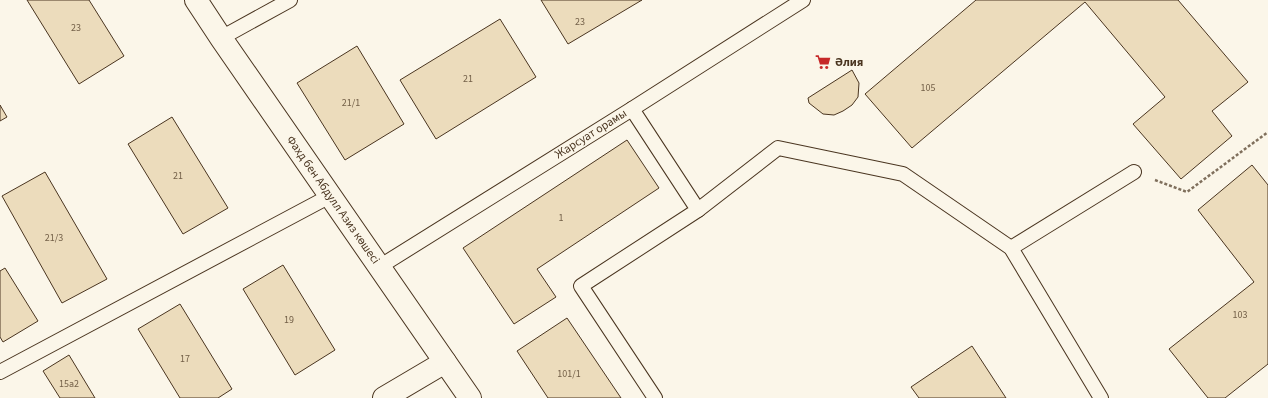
<svg xmlns="http://www.w3.org/2000/svg" width="1268" height="398" font-family="'Source Sans 3',sans-serif">
  <rect width="100%" height="100%" fill="#fbf6e9"/>
  <g fill="#ecdcbc" stroke="#4a3520">
    <path d="M27,0h62l35,56 -45,28z"/>
    <path d="M541,0h101l-74,44z"/>
    <path d="M976,0h202l70,82 -36,29 20,25 -51,43 -48,-55 32,-27 -80,-95 -173,146 -47,-54z"/>
    <path d="M500,19l36,58 -100,62 -36,-59z"/>
    <path d="M357,46l47,78 -59,36 -48,-77z"/>
    <path d="M852,70l7,13 -1,14 -6,8 -9,6 -9,4 -11,-1 -14,-11 -1,-5z"/>
    <path d="M0,105l7,12 -7,4z"/>
    <path d="M172,117l56,91 -45,26 -55,-90z"/>
    <path d="M627,140l32,48 -122,81 19,28 -42,27 -51,-76z"/>
    <path d="M1252,165l16,20v179l-43,34h-17l-39,-49 85,-67 -56,-72z"/>
    <path d="M45,172l62,107 -45,24 -60,-107z"/>
    <path d="M283,265l52,85 -40,25 -52,-86z"/>
    <path d="M5,268l33,53 -35,21 -3,-5v-66z"/>
    <path d="M180,304l52,85 -14,9h-38l-42,-69z"/>
    <path d="M567,318l54,80h-73l-31,-47z"/>
    <path d="M972,346l34,52h-87l-8,-11z"/>
    <path d="M69,355l26,43h-35l-17,-27z"/>
  </g>
  <g fill="none" stroke-linecap="round" stroke-linejoin="round">
    <defs>
      <g id="service">
        <path d="M221,38l69,-38"/>
        <path d="M632,109l66,101 -117,76 74,112"/>
        <path d="M698,210l80,-62 125,26 108,74 90,150"/>
        <path d="M1011,248l123,-76"/>
        <path d="M379,267l253,-158 171,-109"/>
        <path d="M0,372l330,-176"/>
      </g>
      <path id="minor" d="M384,398l61,-36"/>
      <path id="tertiary" d="M196,0l25,38 249,360"/>
    </defs>
    <use href="#service" stroke="#4a3520" stroke-width="16"/>
    <use href="#minor" stroke="#4a3520" stroke-width="24"/>
    <use href="#tertiary" stroke="#4a3520" stroke-width="24"/>
    <path stroke="#7f6f5c" stroke-width="2.5" stroke-dasharray="3 2" stroke-linecap="butt" d="M1155,180l32,12 81,-60"/>
    <use href="#service" stroke="#fbf6e9" stroke-width="14"/>
    <use href="#minor" stroke="#fbf6e9" stroke-width="22"/>
    <use href="#tertiary" stroke="#fbf6e9" stroke-width="22"/>
  </g>
  <defs>
    <symbol id="supermarket-bare" viewBox="-9 -9 18 18"><path d="M-6-5.5h2.5l.6 2H6L4.5 2H-2.5L-4.4-4H-6ZM-1.5 3.2a1.3 1.3 0 1 0 .1 0ZM3 3.2a1.3 1.3 0 1 0 .1 0Z" fill="#c62828" stroke="#fbf6e9" stroke-width="2.5" paint-order="stroke"/></symbol>
  </defs>
  <g fill-rule="evenodd">
    <use href="#supermarket-bare" x="812" y="51" width="22" height="22"/>
  </g>
  <g text-anchor="middle" dominant-baseline="central" stroke-width="3" stroke-linejoin="round" paint-order="stroke">
    <g font-size="10" fill="#725f47">
      <text x="580" y="22">23</text>
      <text x="76" y="28">23</text>
      <text x="468" y="79">21</text>
      <text x="928" y="88">105</text>
      <text x="351" y="103">21/1</text>
      <text x="178" y="176">21</text>
      <text x="561" y="218">1</text>
      <text x="54" y="238">21/3</text>
      <text x="1240" y="315">103</text>
      <text x="289" y="320">19</text>
      <text x="185" y="359">17</text>
      <text x="569" y="374">101/1</text>
      <text x="69" y="384">15а2</text>
    </g>
    <g font-size="12" font-weight="bold" fill="#4a3520" stroke="#fbf6e9" text-anchor="start">
      <text x="835" y="62">Әлия</text>
    </g>
    <g font-size="12" fill="#4a3520" stroke="#fbf6e9">
      <text transform="translate(591 134) rotate(-32)">Жарсуат орамы</text>
      <text transform="translate(333 200) rotate(55)">Фахд бен Абдулл Азиз көшесі</text>
    </g>
  </g>
</svg>
